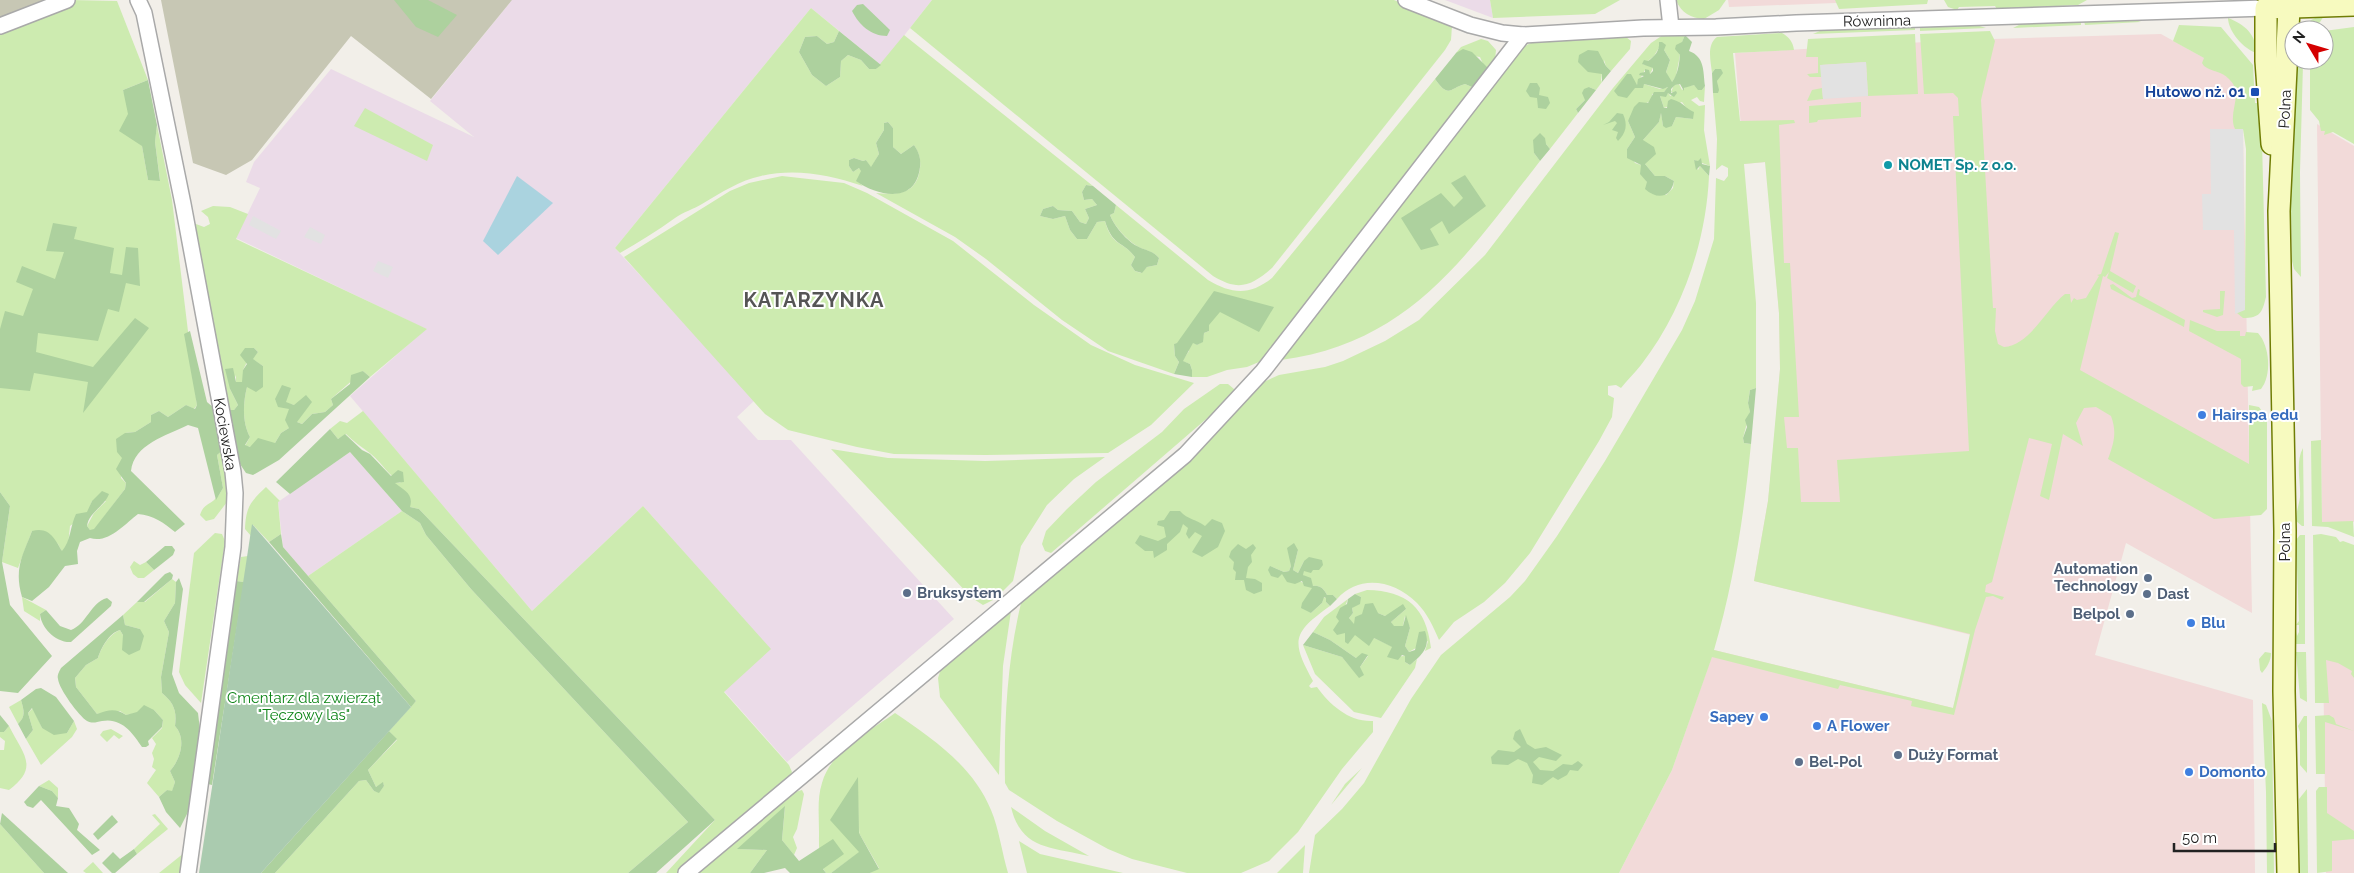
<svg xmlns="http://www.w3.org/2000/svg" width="2354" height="873" font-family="Raleway,sans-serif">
  <rect width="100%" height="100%" fill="#f2efe9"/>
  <g fill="#f2dad9">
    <path d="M1728,0h184l-183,7z"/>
    <path d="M2161,34l81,45 10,534 -126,-70 -31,112 158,45 2,173h-636l53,-103 42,-120 239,58 18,-73 -217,-54 14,-80 7,-68 5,-64 -1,-56 -13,-151 -22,2 -9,-111 225,-13z"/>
    <path d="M2317,124l37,22v376l-32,1z"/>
    <path d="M2323,652l31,17v204h-28z"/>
  </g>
  <g fill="#ebdbe8">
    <path d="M512,0h420l-51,65 -70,-57 -196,240 140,152 -18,17 21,23h33l163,179 -167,143 -63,-71 46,-42 -127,-143 -111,105 -182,-215 76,-67 -190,-91 24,-50 -14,-6 8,-20 77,-93 143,68 -44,-36z"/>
    <path d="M1445,0h45l3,18z"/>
    <path d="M350,452l52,59 -94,65 -25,-29 -5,-45z"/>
  </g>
  <g fill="#c7c7b4">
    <path d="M0,0h71l-71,27z"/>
    <path d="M161,0h351l-81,99 -80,-63 -99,124 -26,15 -33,-12z"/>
  </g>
  <g fill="#cdebb0" fill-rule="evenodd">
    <path d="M70,0l47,1 31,79 -25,10 19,56 6,34h12l-5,-38 2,-17 15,75 25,205 -3,4 -8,-4 -18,12 -9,-6 -8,4v7l-16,10 -10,1 -4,45 5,5 -1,6 -31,41h-4l-3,-4 7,-13 12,-12h-14l-4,11 -18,14 -2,19 -6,7 -4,-8 -26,-13 -14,37 -16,-6 8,-56 -10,-14v-464z"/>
    <path d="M932,0h462l52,21 6,5 -1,14 -6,10 -173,218c-22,19 -34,23 -59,8l-303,-248z"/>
    <path d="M1490,0h130l-25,14 -102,4z"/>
    <path d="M1676,0h50l-7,10 -15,9c-13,-1 -23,-6 -28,-19z"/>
    <path d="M1835,0h93l-1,4 -88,5z"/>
    <path d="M1944,0h143l-9,5 -81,4 -2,-3 -36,1 -2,3 -9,-3z"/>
    <path d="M811,8l28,23 -5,11 -7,2 -10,-8 -12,1 -6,15 13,23 14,11 14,-9 1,-16 7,-6 13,5 8,9h7l28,-34 189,151 -7,-1 -4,7 2,8 8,-1 5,6 -12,4 4,9 -3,6 -6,-2 -8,-11 -14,-1 -5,-4 -10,3 -3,7 13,3 12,-3 5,14 7,9h10l10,-17 8,-1c7,26 17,19 30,36l-4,8 4,6 6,2 6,-6 10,-2 2,-7c-7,-8 -14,-7 -22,-12 -10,-6 -23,-20 -27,-31l4,-2 2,-8 92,75c24,14 41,16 64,-2l163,-199c14,20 15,9 30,5l7,3 -193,257 -20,18 -12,5 -20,3 -20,7h-15v-7l-2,-6 -8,-3 7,-10 -2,-6 4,-4 6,4 5,-3 2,-9 5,-2 -1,-7h-4l-4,5 -8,2c-4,9 -7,12 -18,13l1,12 4,6 -5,12 -66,-23 -46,-31 -76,-61 -31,-22 -79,-44c23,2 41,1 44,-25 1,-9 -1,-16 -6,-23l-13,9 -8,-7v-19l-5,-6 -4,1v7l-8,13 3,11 -8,14 -5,-8 -3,1 -9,-3 -5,2v6l4,6 6,-4 3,3 -5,10 6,5c-34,-11 -67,-18 -102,-10 -21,4 -40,17 -59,28 -8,5 -19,8 -27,14 -18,13 -36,24 -55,35l-5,-5z"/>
    <path d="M2324,14c-4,12 -11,16 -23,16l10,-10z"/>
    <path d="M2228,18c18,7 27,16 29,35 -13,-3 -29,-22 -29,-35z"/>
    <path d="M2132,19l9,3 -56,3 -1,-4z"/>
    <path d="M2081,21v4l-68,3 10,-5z"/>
    <path d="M1973,24l13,4 -66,3v-5z"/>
    <path d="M2179,25l42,2 32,38 2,38h6l5,194c-4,16 -6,21 -23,21l-6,-5 8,-4 1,-160 -3,-20h-8c-8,-17 10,-35 -6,-50 -7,-8 -17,-7 -25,-13l-2,-3 2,-5 -31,-17z"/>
    <path d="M1915,27v3l-102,4 9,-4z"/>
    <path d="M2354,27v117l-21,-12 -9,3 1,-4h-4l-2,-10 -9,-11v-50h14v-29z"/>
    <path d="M1990,31l5,10 -14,59 12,208h3l-1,23 3,13 6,3c26,-2 42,-38 61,-53h5l1,9 3,-5 3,2 9,-2 13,-22 -2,-1 4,-1 14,-42 4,1 -9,38 26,15 -3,7 -26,-15 2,-6 -4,5 -2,-1 -23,94 169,94v-59l10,2 8,11v91l-6,6 -47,4 -106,-60c6,-16 9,-27 3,-43l-15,-9 -12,1 -8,15 7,23 -20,-12 -14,66 -9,-4 12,-52 -23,-6 -37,144 -6,3 -1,7 19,5 -2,3 -9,-4 -7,1 -11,33 -21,85 -43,-9 1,-5 -72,-16 -2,4 -126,-32 -40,113 -53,103h-310l6,-38 27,-26 22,-26 47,-84 30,-44 69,-58 15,-16 32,-45 48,-75 77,-131 13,-29 19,-62 2,-61 8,3 4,-5v-8l-6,-3 -6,5 1,-31 -4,-46h5l-1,-12 4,-12h-6l-3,4c-1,-11 -6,-28 5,-36l65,-4c7,4 11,9 12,17l-61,3 7,68 54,-1 1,3 -16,2 5,138h6l9,154h-15l3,31h11l3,54h39l-3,-42 132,-9 -16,-335h6l-1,-18 -5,-5 -29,1 -4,-60zM1765,162l14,151 1,56 -12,132 -14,80 216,53 -17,74 -239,-58c20,-68 30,-136 37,-206l-7,-1 -1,-5 7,-26 -2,-10 2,-12 6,-2v-85l-12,-139z"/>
    <path d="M1672,33l13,2 -7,17 2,3 -4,21 -4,6h-2l-4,-10 4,-12 -6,-10 -4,-4 -6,10 -11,9h7l3,3 -3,6 -5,-4 -10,18 9,-4 16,5 9,-2 -5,5 -12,2v6l-7,4 -17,17 7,16 -8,12 8,14 6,2 6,17 19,13 7,-7 1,-7 -9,-5h-10l-10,-12 -2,-24 16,-18 2,-10 2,14h9l4,-9 17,2v-6l-6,-4 -5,-7 -18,6 -4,-12 9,-3 1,3 6,-3 -5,-1 3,-7 5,-1 3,6 5,-4 7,-1 8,5 3,-4 -1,16 -4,-1 -3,-4 -6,3 8,6 6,-1 -1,25 6,36 -16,-6 4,10 2,-4 9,10c-3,67 -27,136 -68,189 -6,8 -14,15 -20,23l-5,-3 -8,1v9l6,3 -2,19 -13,24 -69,112 -25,30 -21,19 -30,20 -15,18c-6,-14 -12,-27 -22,-37 -23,-23 -58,-29 -80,-4l-4,-4h-6c-3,-6 -7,-10 -14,-9l-10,-11 1,-14 -6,12 -5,-3 5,-20 -8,4 1,12 -2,5 -5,1 -14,-6 43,22 -8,12 6,13 11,-10 1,-6 3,1v4l4,4c-38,27 -39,35 -17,75l-4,5 2,2 6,-1c13,18 32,35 56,34v11l-31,37 -44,63 -29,29 -28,12h-54l-55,-14 -24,-10 -51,-28 -48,-31 -4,-7c-1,-63 2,-123 17,-184l237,-215 20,-9 46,-8 18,-6 42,-20 34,-21 66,-65 128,-167 38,-45 12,-8z"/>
    <path d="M1915,34l3,60 -50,2 -2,-34 -45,3v12h-11l-3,-3 11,-1v-16h-12l2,-18z"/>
    <path d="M1626,37l5,4 -1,8 -19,22 -5,-5 -2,-6 -3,20 1,2 -6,8 -7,-3 -4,13 -9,9 2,4 -28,36 -4,-5 -12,9 6,8c-74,95 -130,182 -259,199l227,-297c7,-7 13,-16 23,-20 17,-7 73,-5 95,-6z"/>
    <path d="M1481,39l7,2 8,9 -1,10 -7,8 -5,-4 -3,-7 -24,-4 5,-6z"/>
    <path d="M2293,64h10l-3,108 1,105 -7,-8 -2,-8 -2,-93z"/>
    <path d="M1822,88l1,11 -16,2 5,-11z"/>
    <path d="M1861,102v15l-43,3 -1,2 -8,1v-17z"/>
    <path d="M365,108l68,37 -6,16 -73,-35z"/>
    <path d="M782,176l62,7 23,10 86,48 81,64 57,40 44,20 59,18 -43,42 -43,28 -122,2 -92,-1 -37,-7 -69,-17 -23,-16 -141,-157 106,-66 19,-8z"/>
    <path d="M213,206l17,1 18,7 -12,25 191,90 -57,48 -7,-6 -32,28 2,6 -8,7 -13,2 -10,10 -5,-2 -3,-17 -19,-5 14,8v20l-8,5 -6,10 -24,4 -6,-1 5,-9c-8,-15 -7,-34 -3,-50h16v-21l-11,-7 6,-7 -4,-4 -11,22v12h-7v-7l-6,14 8,16 -4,5h-6l-33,-179 1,-7 8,3 6,-3 -2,-7 -7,-6z"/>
    <path d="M2113,284l19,14 4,-1 2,-8 2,1 -1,5 46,25 -1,7 -73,-38 -1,-4z"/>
    <path d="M2220,291h5l-2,24 -6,2 -14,-5v-2l17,-1z"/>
    <path d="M2190,320l27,11h23v5h5l1,-4 12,1c12,13 14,43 3,56l-9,2 1,-5 -9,1 -3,-3v-25l-52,-28z"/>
    <path d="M1220,384h8l6,5v6l-183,158 -6,-2 -3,-7 4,-13 21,-22 29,-27 66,-50 22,-23z"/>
    <path d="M363,411l169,200 111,-105 128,143 -47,43 65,73 3,7 -2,5 -112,96h-12l49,-53 -296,-311 -9,-2 -16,-25 7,1c-13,-8 -19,-20 -30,-29 -9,-7 -17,-12 -25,-20l-8,5 -8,-10 10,-8 7,2z"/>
    <path d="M2321,440l1,82 31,-1 1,16 -26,-10 -16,-1 -1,-85z"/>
    <path d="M2303,448l1,78h-2l-6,-5c0,-9 3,-16 4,-24 1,-15 -5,-35 3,-49z"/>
    <path d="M831,449l57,9 97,3 120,-4 -31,22 -27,26 -26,41 -8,35 -18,18 -12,6 -11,-7z"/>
    <path d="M223,450l4,52 -13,17 -8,2 -6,-6c4,-12 9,-9 16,-17 3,-2 5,-7 7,-10l-6,-33z"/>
    <path d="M266,487l14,14 -2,1 3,32 -12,8 -16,-17 -2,11 -6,-7c1,-22 5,-27 21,-42z"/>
    <path d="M402,511l18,12 6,12 45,54 217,233 -60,51h-353l84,-92 7,-1 8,11 5,1 5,-6 -1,-3 -7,4 -8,-17 29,-30 -8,-9 27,-30 -108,-125z"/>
    <path d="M215,533l7,1 3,7 -24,162 -16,-18 -6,-13 15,-119z"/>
    <path d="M2321,534l15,3 4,5 3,-1 11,4v133l-3,-4 1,-3 -14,-8 -12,-3 3,43h-14l-2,-168z"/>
    <path d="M2300,535h5v109h-9v-13l1,5 2,-4v-7h-3l3,-4 -3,-81z"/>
    <path d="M248,556l-4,26 -8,-1 5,-24z"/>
    <path d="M134,561l6,4 6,-3 8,8 -10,8h-6l-5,-4 -3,-7z"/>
    <path d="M172,579l4,3 -1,21 -11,18 5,11 -8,45 1,16c12,10 15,18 13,33 12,13 5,34 -5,45l5,11 -3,10 -5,-2 -8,7 -12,-14 9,-13 -4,-3 2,-8 -2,-6 4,-9 -4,-6 10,-10 1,-8 -9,-10 -28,5 -6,-4 -23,3 -21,-27 -1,-9 11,-13 12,-7c3,-10 11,-24 22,-28l3,5 17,-6 -15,-4 -2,-10 14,-13h8z"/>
    <path d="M1367,590c40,1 59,17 64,58l-6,3 3,-10 -19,11 -4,-6 5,-18 -5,-12 -2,10h-10l-2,-4 15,-13 -21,7 -7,-3 -16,1 -8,11 -5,-7 4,-5 -1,-5 9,-11 -6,-3z"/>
    <path d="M22,597l24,13 -6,4v7l-16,-10z"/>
    <path d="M1348,599l-9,22 6,11 29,6 19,9 -5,10 17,-1v6l5,3 7,-6 -2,9 -34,50 -27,-6 -39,-38 -12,-29 39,12 17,20 1,-10 8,-11 -12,2 -26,-18 -17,-8 11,-15z"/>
    <path d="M1011,611l-8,55 -4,109 -59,-78 -2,-19 4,-12z"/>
    <path d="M2265,652l6,1c0,8 -4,14 -9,20l-2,-3 -1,-11z"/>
    <path d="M2296,652h10l1,50 -7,-4z"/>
    <path d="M21,700c3,11 5,16 -3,24l-9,-17z"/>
    <path d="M2262,703l4,2 6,16 2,152h-7l-1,-81z"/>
    <path d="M33,708l9,20 25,5 7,-12 3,8 -5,8 -31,28 -15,-26 7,-9 -5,-17z"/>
    <path d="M895,713c38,26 78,53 96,97 8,19 11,43 17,63h-138l9,-5 -20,-35 -2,-55 3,74 -29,21h-5c-8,-10 -7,-28 -7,-41 0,-16 -2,-34 3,-49 9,-33 48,-52 73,-70z"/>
    <path d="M2329,715l5,3 2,6 18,7 -29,-9v52h-9l-1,-58z"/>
    <path d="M2304,716h3v57l-7,-8v-33l-2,-6z"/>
    <path d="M9,726c14,28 31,41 0,64l-9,-2v-38h4l1,-9 -5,-4v-5h4z"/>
    <path d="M111,729l12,7 -4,3 -5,-4 -7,7 -7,-7 3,-4z"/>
    <path d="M1362,768l-31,37 14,-21z"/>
    <path d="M49,780l9,8v10l-6,-7 -13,-5z"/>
    <path d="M2319,787h8v26l27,18v8l-22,2v30l-15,2 -1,-82z"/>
    <path d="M2307,789l1,84h-8l-1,-74z"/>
    <path d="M802,790l2,4 -7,35 -4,8 4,11 -3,7 -12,-15 3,-33 -47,42 29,1 -17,23h-51l96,-81z"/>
    <path d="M1011,807l34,24 44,25c-37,-9 -68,-6 -78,-49z"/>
    <path d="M155,814l13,15 -31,25 -3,-5 26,-25 -8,-9z"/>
    <path d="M0,824l44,49h-44z"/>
    <path d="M1019,841l21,13 83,19h-96z"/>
    <path d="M1305,845l-2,28h-26z"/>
    <path d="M184,853l-3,20h-22z"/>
    <path d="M93,862l10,11h-17l-3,-2z"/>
  </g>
  <g fill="#add19e">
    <path d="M394,0h34l29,15 -19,22 -22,-10z"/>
    <path d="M863,4l27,26 -3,6c-16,0 -28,-11 -35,-25l5,-6z"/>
    <path d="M839,31l42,34 -5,4h-7l-8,-9 -13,-5 -7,6 -1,16 -14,9 -14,-11 -13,-23 6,-15 12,-1 10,8 7,-2z"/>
    <path d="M1685,35l7,7 -3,9c16,6 14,20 16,35l-3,4h-4l-4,-5 -10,3v3l-4,-7 -5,1 -4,4v4l5,-2 1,2 -3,4 -6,-4 -2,4 -6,-1 4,12h3l1,-7 3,-2c14,4 11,7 23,13l-1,7 -17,-2 -4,9 -6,2 -3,-2 -2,-13 -2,9 -16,18 11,7 2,7 -11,10 10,12h10l9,5c-3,17 -17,19 -29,8l2,-7 -7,-8 1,-9 -14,-7v-9l8,-12 -7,-16 6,-14 5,-5 9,1 6,-11h10l4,-5 -5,2 -19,-5 -1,4h-8l-8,10 -9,-2 -4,-5 13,-17h4l6,11 1,-6 6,-3 -5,-1 1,-2 5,-1v-3l4,1 1,4 3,-3v-3l-11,-4 2,-4 4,1c6,-4 12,-10 11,-19h3l4,3 -2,5 6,10 -4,12 6,10c6,-8 7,-17 8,-27l-5,-6 1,-4 6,-3z"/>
    <path d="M1463,49l9,3 16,16 -16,19 -7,-3c-15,4 -16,15 -30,-5l21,-26z"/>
    <path d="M1588,50l10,1 8,15 5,5 -9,11v-8l-14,-2 -10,-10 1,-7z"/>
    <path d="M1715,69h6l2,4 -6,8 2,9 -1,3h-5l-1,-20z"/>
    <path d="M148,80l9,45 -2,17 5,39 -12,-1 -6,-34 -23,-15 9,-17 -5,-24z"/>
    <path d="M1530,83h7l3,5 -1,7 9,2 2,6 -4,6 -8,-1 -1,-10 -7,-1 -4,-6z"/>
    <path d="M1589,87l7,3 -18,23 -2,-4 9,-9 -3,-7 2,-4z"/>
    <path d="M1617,113l6,1c5,11 3,19 -5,27l-2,-3 2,-6 -6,-2 5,-7 -2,-2 -12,4 6,-3z"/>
    <path d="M888,122l5,6v19l8,7 13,-9c5,7 7,14 6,22 -4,37 -41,30 -64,14l5,-10 -2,-3 -6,4 -4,-6v-6l5,-2 9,3 3,-1 5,7 8,-13 -3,-11 8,-13v-7z"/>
    <path d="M1540,133l5,5 1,6 4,5 -10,12 -6,-8 -1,-13z"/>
    <path d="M1701,158l1,6 8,2 -1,10 -9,-10 -4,4 -2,-10 4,1z"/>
    <path d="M1465,175l21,31 -37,28 -7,-13 -12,8 9,16 -18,5 -20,-32 40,-25 13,14 9,-9 -12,-15z"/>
    <path d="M1086,185l7,1 23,19 -2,8 -4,2c4,11 17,26 27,31 9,5 15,4 22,12l-2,7 -10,2 -5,6 -7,-2 -4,-6 4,-8c-13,-17 -22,-10 -30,-36l-8,1 -10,17h-10l-7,-9 -5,-14 -12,3 -13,-3 3,-7 10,-3 5,4 14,1 8,11 6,2 3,-6 -4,-9 12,-4 -5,-6 -8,1 -2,-8z"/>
    <path d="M53,223l24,4 -3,12 40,9 -4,25 12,2 4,-28 12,1 2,38 -14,-3 -7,29 -11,-3 -10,32 -60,-8 -2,19 57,15 42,-49 14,10 -66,85 5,-31 -54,-9 -4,18 -30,-3v-59l5,-18 18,5 10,-27 -17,-7 6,-16 33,13 9,-27 -18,-1z"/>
    <path d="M1214,291l60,16 -15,25 -39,-20 -11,13v6l-5,2 -1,9 -6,3 -4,-2 -10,18 7,3 2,6v7l-18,-3 5,-12 -4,-6 -1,-12 3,-1z"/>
    <path d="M190,331l17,71 8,7 8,41 -6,5 6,33 -7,12 -18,-72 -10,-3c-22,11 -54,19 -57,46l54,53 -10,8c-11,-9 -22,-17 -37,-18 -13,10 -30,30 -48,24l-10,4 -3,9 1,13 -13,2 -16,21 -17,14 -10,-4c-8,-28 0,-40 10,-66 17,-5 23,8 30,20 9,-10 8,-25 14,-37l11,-2 5,-11 10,-10 7,3c-5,13 -20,18 -22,32l3,4 4,-1 31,-40 1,-6 -10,-14 6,-11 -5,-6 -1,-13 9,-6 10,-1 16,-10v-7l8,-4 9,6 18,-12 9,4 2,-4 -13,-71z"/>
    <path d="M245,348h9l4,4 -5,7 10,7v21l-7,5 -9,-5c-4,16 -5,35 3,50l-5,8 5,2 8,-9 17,5 6,-10 8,-5 -4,-8 4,-11 -11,-2 -3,-8 7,-14 9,3 -5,14 8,3 12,-10 6,7 -15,20 5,2 10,-10 13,-2 8,-7 -2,-6 19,-15 1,-9 12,-4 7,6 -91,83 -26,15 -7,-2 -6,-9 -12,-54h6l4,-5 -8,-16 -5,-20 8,-1 3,14h6l1,-12 4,-6 -7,-9z"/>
    <path d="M1756,388l-5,56 -7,-1 -1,-5 4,-11 -2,-7 5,-8 -2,-9 2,-13z"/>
    <path d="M330,429l8,10 7,-5 17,16 8,4 21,22 7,-6 5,2 1,10 -9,1c9,7 19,11 15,24l9,2 296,311 -59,53h-28l60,-51 -217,-233 -45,-54 -6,-12 -18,-12 -52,-59 -60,42 -14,-12z"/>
    <path d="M0,492l10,14 -8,56 8,43 42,51 -34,37 -18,-2z"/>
    <path d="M1170,511h10c8,9 16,8 25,15l7,-7 10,4 3,8 -7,16 -16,10 -10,-5 10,-16 -7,-4 -6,7 -3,-5 2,-6 -5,-4 -3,8 -13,12v6l-13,8 -1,-7h-8l-10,-8 5,-8 18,6 8,-4 -2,-10 -7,-2 1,-4 6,-1z"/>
    <path d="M281,534l2,13 133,154 -5,6 -142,-165z"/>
    <path d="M1294,543l4,7 -5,20 5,3 6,-12 5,-4 13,3 1,5 -4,5h-6l-2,3 -7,-2 -1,4 8,3 2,8c7,-1 11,3 14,9h6l4,4 -7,7 -4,-4v-4l-2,-1 -2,6 -11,10 -10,-5 1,-5 10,-15 -8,-2 -2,-5 -7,3 -8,-2 -5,-8 -4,4 -7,-2 -3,-6 2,-4 14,6 5,-1 2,-5 -4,-18z"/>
    <path d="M1238,544l8,5 7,-5 3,4 -5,7 1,7 -4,5 -2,11 9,1 7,4v8l-8,3 -8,-4 -2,-10h-9l1,-8 -3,-3 1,-7 -5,-5 2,-6z"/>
    <path d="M165,546h7l3,4 -2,5 -19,15 -8,-8z"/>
    <path d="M170,572l3,3 -1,4 -28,23h-7l28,-28z"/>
    <path d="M179,578l4,11 -11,85 7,19 19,20 2,17 -10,78 -10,20 -14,-16 -7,-15 8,-7 5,1 3,-9 -5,-11c10,-11 17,-32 5,-45 2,-15 -1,-23 -13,-33l-1,-16 8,-45 -5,-11 11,-18 1,-21z"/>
    <path d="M236,581l8,1 -32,203 -4,-1z"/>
    <path d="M1355,594l6,3 -1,7 -8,4 1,5 -4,5 5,6 1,-7 7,-3 3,-10 8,-1 5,10 7,3 18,-12 3,5 -15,13 3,4h9l3,-11 4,13 -5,18 4,6 6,-2 4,-18 6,-1c6,16 -3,24 -15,34l-5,-3v-6l-3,-1 -4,5 -11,-3 5,-10 -18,-9 -5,8 -14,-11 -7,9 -3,-2v-9l-8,2 -4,-5 6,-9 -3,-4 4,-9 7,-4 1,-5z"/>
    <path d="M107,598l5,4 -1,4 -40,36c-15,1 -30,-14 -31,-28l6,-4 14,16 11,4c16,-6 19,-27 36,-32z"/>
    <path d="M123,615l2,10 15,4 4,7 -4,14 -11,5 -7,-5 1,-15 -3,-5c-11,3 -19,18 -22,28l-12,7 -11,13 1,9 21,27c12,-4 18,-6 29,1l11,-3 7,-7 10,5 9,10 -1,7 -14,14 1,4 -3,2h-4c-9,-14 -21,-30 -40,-26 -6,1 -9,3 -15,0 -8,-5 -28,-32 -29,-42 -1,-4 1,-7 3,-11z"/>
    <path d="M1313,632l17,8 26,18 6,-5 6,2 -8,12 4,8 -5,3 -17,-21 -39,-12z"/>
    <path d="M41,688l15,9 18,24 -7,12 -13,2 -12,-7 -10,-20 -4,5 5,17 -7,9 -8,-15c8,-8 6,-13 3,-24l15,-11z"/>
    <path d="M0,715l9,11 -5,6h-4z"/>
    <path d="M1520,729l7,15 8,5 11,-2 16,8 -6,6 -17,-4 -6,5 7,8 13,1 10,-7 9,1 6,-4 5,4 -5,6 -8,-1 -3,5 -9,5 -5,-3 -11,8 -10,-2 1,-8 -6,-12 -9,-4 -10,6 -16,-1 -1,-7 7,-7 16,2 7,-5 -8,-8 2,-7z"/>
    <path d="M389,731l8,8 -29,31 8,17 7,-5 1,4 -5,7 -5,-2 -8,-11 -7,1 -84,92h-14z"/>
    <path d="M858,777l1,56 20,36 -9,4h-39l28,-21 -29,-32z"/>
    <path d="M39,786l13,5 6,7 -2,8 13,2 10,16 -2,6 23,20 -8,5 -51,-55 -8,8 -6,-2 -3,-4z"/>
    <path d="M785,806l-3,34 17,21 34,-22 11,15 -21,15 3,4h-36l-5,-5 -21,5h-14l17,-23 -30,-1z"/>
    <path d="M2,813l66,60h-24l-44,-49z"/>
    <path d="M112,815l6,7 -20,18 -5,-6z"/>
    <path d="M134,849l3,5 -22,19h-3l-10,-10 11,-11 7,7z"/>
  </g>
  <path fill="#aacbaf" d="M252,524l159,183 -150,166h-62z"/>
  <g fill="#e2e2e2">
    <path d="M1866,62l2,34 -45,3 -3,-34z"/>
    <path d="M2210,129h33l2,181 -10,4 -1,-84h-31l-1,-36h9z"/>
    <path d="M253,216l28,15 -5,8 -27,-14z"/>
    <path d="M310,227l15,8 -4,9 -17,-7z"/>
    <path d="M378,261l15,6 -5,11 -15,-7z"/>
  </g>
  <path fill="#aad3df" d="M517,176l36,27 -55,52 -15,-14z"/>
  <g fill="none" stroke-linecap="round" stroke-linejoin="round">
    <defs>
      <g id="street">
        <path d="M138,0l6,13 39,191 50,268 2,21 -2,54 -45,326"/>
        <path d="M1406,0l64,25 32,8 21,2 120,-7 73,-1 80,-4 470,-15"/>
        <path d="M1668,0l3,27"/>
        <path d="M0,26l67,-26"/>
        <path d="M686,873l499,-418 78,-84 260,-336"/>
      </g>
      <g id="secondary">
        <path d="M2272,144l-6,-83v-53l88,-3"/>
        <path d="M2288,873l-4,-182 1,-160 -6,-320 10,-203"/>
      </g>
    </defs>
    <use href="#street" stroke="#a9a9a9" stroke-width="18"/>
    <use href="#secondary" stroke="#707d05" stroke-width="24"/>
    <use href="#street" stroke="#fff" stroke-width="15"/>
    <use href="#secondary" stroke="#f7fabf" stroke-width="21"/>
  </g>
  <rect fill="#1a4fb4" stroke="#fff" stroke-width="2" x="2250" y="87" width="10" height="10" rx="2.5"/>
  <circle fill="#0f9aa8" stroke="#fff" stroke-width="2" cx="1888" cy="165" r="5"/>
  <g fill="#3f7fe0" stroke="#fff" stroke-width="2">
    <circle cx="2202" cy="415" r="5"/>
    <circle cx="2191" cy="623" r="5"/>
    <circle cx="1764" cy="717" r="5"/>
    <circle cx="1817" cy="726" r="5"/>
    <circle cx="2189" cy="772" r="5"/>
  </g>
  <g fill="#5c6f8a" stroke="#fff" stroke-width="2">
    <circle cx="2148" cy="578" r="5"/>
    <circle cx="907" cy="593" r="5"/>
    <circle cx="2147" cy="594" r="5"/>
    <circle cx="2130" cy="614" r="5"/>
    <circle cx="1898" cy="755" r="5"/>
    <circle cx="1799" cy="762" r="5"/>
  </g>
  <g text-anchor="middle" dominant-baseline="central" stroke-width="4" stroke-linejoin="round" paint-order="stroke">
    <g font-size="15" fill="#222" stroke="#fff">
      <text transform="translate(1877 21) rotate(-1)">Równinna</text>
      <text transform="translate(2285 109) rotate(-87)">Polna</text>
      <text transform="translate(225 434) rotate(80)">Kociewska</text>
      <text transform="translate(2285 542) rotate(-90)">Polna</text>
    </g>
    <g font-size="15" font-weight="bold" fill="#164399" stroke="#fff" text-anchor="end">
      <text x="2245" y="92">Hutowo nż. 01</text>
    </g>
    <g font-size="15" font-weight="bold" fill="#0d838f" stroke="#fff" text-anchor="start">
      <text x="1898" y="165">NOMET Sp. z o.o.</text>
    </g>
    <g font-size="15" font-weight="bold" fill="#366cbe" stroke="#fff" text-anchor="start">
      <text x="2212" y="415">Hairspa edu</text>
      <text x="2201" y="623">Blu</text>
      <text x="1754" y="717" text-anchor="end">Sapey</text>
      <text x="1827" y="726">A Flower</text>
      <text x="2199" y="772">Domonto</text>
    </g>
    <g font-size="15" font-weight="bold" fill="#4e5e75" stroke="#fff" text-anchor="start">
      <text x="2138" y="569" text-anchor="end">Automation<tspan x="2138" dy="17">Technology</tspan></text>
      <text x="917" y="593">Bruksystem</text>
      <text x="2157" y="594">Dast</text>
      <text x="2120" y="614" text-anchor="end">Belpol</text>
      <text x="1908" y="755">Duży Format</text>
      <text x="1809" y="762">Bel-Pol</text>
    </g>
    <g font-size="15" fill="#0c8416" stroke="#fff">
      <text x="304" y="698">Cmentarz dla zwierząt<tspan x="304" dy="17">"Tęczowy las"</tspan></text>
    </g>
    <g font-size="20" font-weight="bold" letter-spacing="1" fill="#555" stroke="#fff">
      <text x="814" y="300">KATARZYNKA</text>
    </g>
  </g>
  <g transform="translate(2309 45) rotate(308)"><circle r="24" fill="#ffffff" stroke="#a7a7a7"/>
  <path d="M0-4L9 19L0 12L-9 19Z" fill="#d40000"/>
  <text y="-8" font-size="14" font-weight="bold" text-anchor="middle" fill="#222222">N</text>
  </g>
  <path d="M2174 843v8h101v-8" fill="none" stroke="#222222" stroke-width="2.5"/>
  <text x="2182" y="843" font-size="15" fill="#222222" stroke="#ffffff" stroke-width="4" paint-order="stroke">50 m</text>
</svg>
